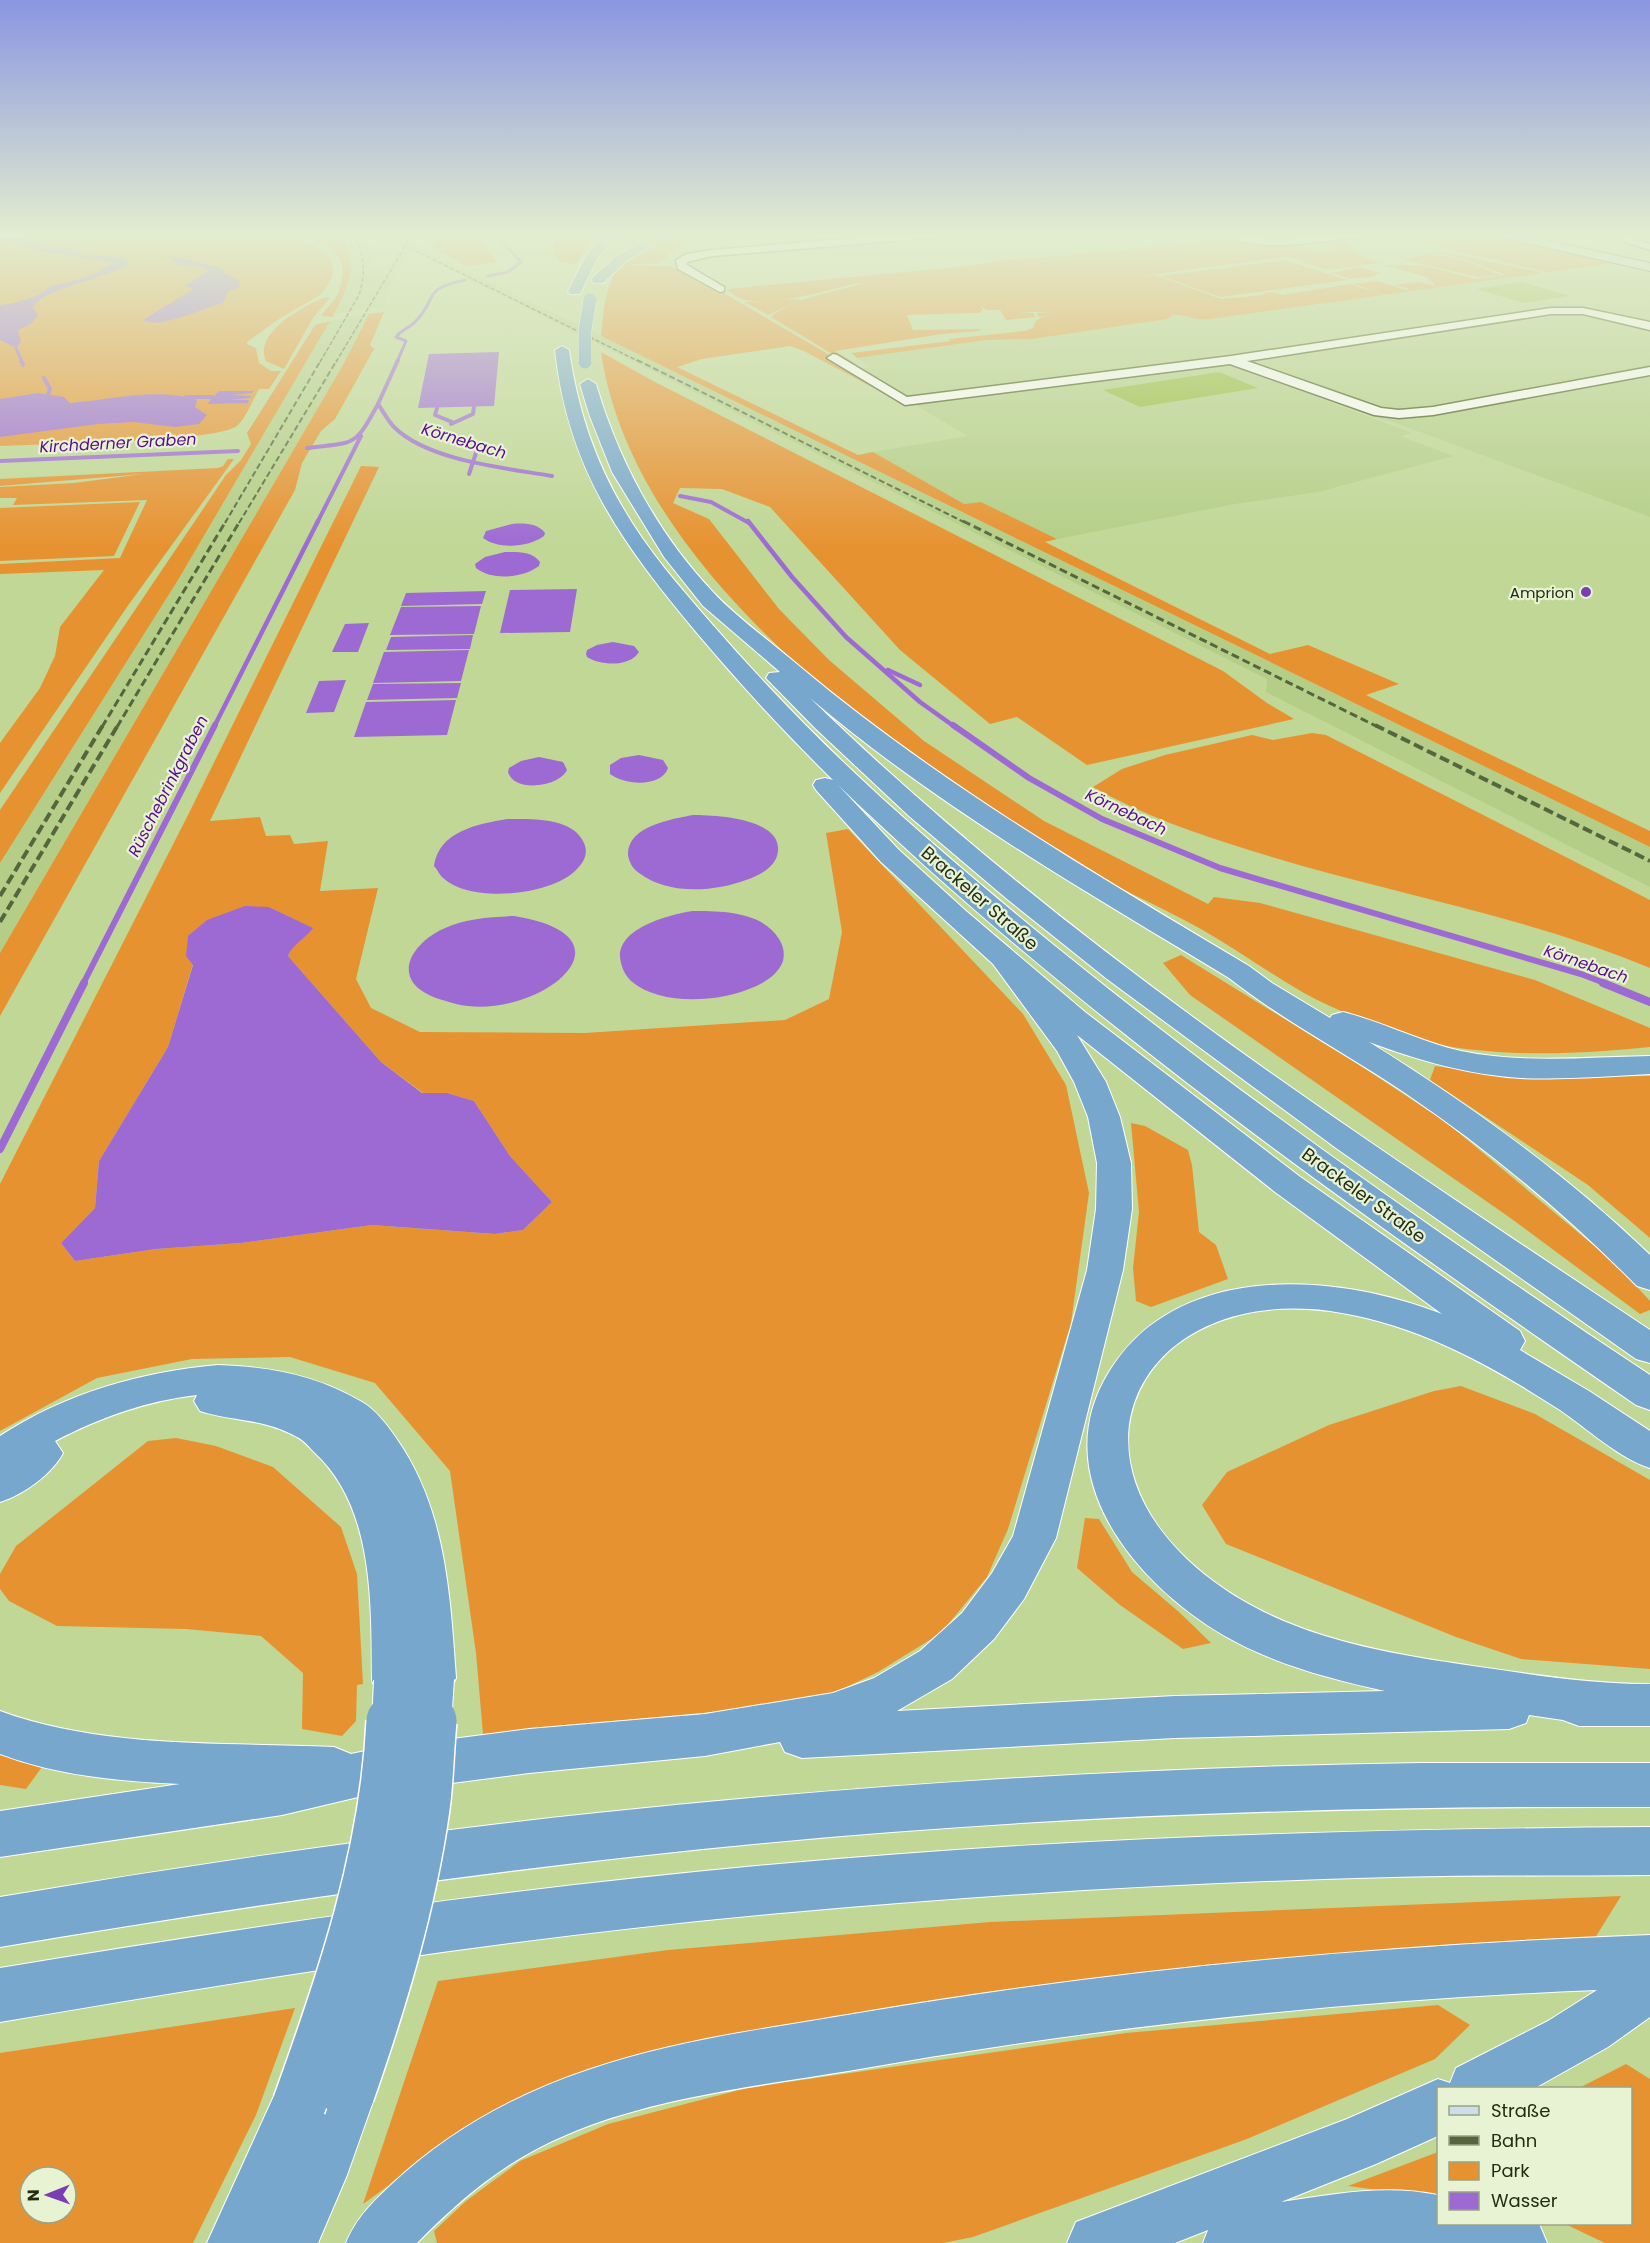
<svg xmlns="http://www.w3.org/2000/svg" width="1650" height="2243" font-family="Poppins,sans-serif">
  <rect width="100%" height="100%" fill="#c0d796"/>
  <g fill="#b4ce87">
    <path d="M339,233h20l11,11 4,22h14l10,-14h9l-20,42 -4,13 -49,7 9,-19 9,-33 -3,-14z"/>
    <path d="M376,233h13l1261,614v40l-384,-195 1,-13z"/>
    <path d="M1615,263l35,8v246l-230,-85 -122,-42 114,43 -11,3 52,20 -135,36 -83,12 -178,35 -76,-37 -17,2 -91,-52 95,-16 -110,-65 12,-5 -13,-8 130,-18 45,-1 136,-20 5,-6 32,7z"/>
    <path d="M369,314l-26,51 -343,588v-90l178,-283 152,-259z"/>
  </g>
  <g fill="#e79231" fill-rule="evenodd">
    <path d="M0,233h264c32,7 97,15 56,62l-41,24 -32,23v2l9,4 3,15 12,8h10l-12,18h-10c-6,11 -12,27 -21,36 -19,18 -201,19 -238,21z"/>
    <path d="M277,233h62c21,30 10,53 -6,83l2,1 -14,-1c5,-8 13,-14 17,-23 19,-49 -25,-53 -61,-60z"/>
    <path d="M435,233h37l25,29 -31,4 -33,-18 3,-5 -2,-3z"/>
    <path d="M554,233h44l-23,31 -15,-2 -6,-8z"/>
    <path d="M674,233h27l-18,10 -24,20 -37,2 49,1 41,24 10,2 111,65 -6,2 62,37 -85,-45 -14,-5 -88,13 -25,8 181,88 15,-3 91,52 17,-2 76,37 -12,3 225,112 38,-9 91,39 -33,11 284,136v16l-1049,-511c3,-27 4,-56 24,-76z"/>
    <path d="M706,233h82l-97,8z"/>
    <path d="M1415,233h62l138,30 -67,9 -105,-24z"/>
    <path d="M1362,235l14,2 -35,4 18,14 20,8 -50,7 -30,-8 6,-1 -21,-4 -144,19 15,-1 66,24 43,-4 -2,-2 10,-1 11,3 67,-11 31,10 -27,-10 23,-3 29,9 3,-1 -14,-4 23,-3 18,4 -9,-9 -44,-12h38l54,14 31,-4 -39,-15 -29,-8 4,-1 101,22 -339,47 -31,-6 -5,5 -136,20 -45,1 -130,18 -6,-5 100,-12 -2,-2 75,-8 9,-3c2,-9 6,-10 15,-12l-10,1 -1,-4 14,-1h-32l14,1 3,4 -30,3 -6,-10h-14l-6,-5 3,5 -4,3 -72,2 6,15 68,-1 -3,2 -36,3 -107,17 21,13 -9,-1 -76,-46c26,-22 65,-24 95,-35 -32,4 -117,37 -139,7l241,-23 31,-5 237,-21 21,3 39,1 -9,2 34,5h21l-15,-5 5,-1 -17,-3z"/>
    <path d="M1429,253l34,7 37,15 -22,2 -74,-17z"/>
    <path d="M1285,260l62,20 -127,17 -59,-21z"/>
    <path d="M1359,267l22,6 -7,2 2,1 -24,3 -20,-6z"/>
    <path d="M325,297l5,1 -17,20 -29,51 -18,-8c-13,-29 38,-55 59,-64z"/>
    <path d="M802,299l-34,16 -23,-13z"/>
    <path d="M384,312l-14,33 4,4 -39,70 -14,12 -19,32 -7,27 -295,526v-63l343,-588 26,-51z"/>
    <path d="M330,321l-152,259 -178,283v-53l226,-335 15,-15 10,-16 -4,-11 68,-108z"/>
    <path d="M601,352l54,30 568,289 44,32 27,16 -207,46 -70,-48 -27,7 -90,-74 -130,-143 -48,-18 -42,-1 -7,15 36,16 70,90 50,51 95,81 120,80 164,83 6,-7 46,6 275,77 115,48v19c-77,8 -158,11 -234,-7 -13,-4 -26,-10 -38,-15 -25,-9 -51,-19 -74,-32 -35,-20 -68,-44 -103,-64 -47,-26 -97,-47 -143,-74 -25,-15 -49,-32 -73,-48 -154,-101 -356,-262 -384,-455z"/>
    <path d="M228,459h6l-107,148 -127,186v-50l40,-55 15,-32 5,-29 44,-57 -104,4v-10l120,-6 27,-58 -134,5 4,-7h-17v-11l74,-4 69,-9 -143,12v-7l218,-11 5,-2z"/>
    <path d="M361,466l18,1 -169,354 50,-4 6,19 24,-1 4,9 34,-3 -8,50 58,-3 -22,91 15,29 49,24 165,1 200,-13 44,-21 13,-67 -16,-99 22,-4 175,185 43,71 23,108 -18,130 -63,206 -21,48 -46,56 -63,39 -63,30 -332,32 -7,-81 -26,-182 -75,-88 -85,-26 -98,2 -95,19 -97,53v-247l187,-367zM269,907l43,21c-7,11 -20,16 -24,28l93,106 42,31h24l27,8 36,55 42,46 -29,28 -28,4 -123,-9 -131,18 -85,6 -81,12 -14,-18 34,-35 4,-47 69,-114 25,-83z"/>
    <path d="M140,502l-26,54 -114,5v-53z"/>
    <path d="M1312,733l14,2 324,165v68c-129,-54 -269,-76 -401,-118 -54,-17 -107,-35 -156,-63l29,-18 43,-14 87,-20 21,5z"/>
    <path d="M1181,955l183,113 82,54 170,142 34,37v9l-10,4 -131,-97 -319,-222 -27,-32z"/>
    <path d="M1435,1066c71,11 143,11 215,10v162l-62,-53 -158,-105z"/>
    <path d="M1131,1123l14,3 43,24 4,15 7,67 17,13 12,34 -77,28 -15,-6 -3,-33 6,-56z"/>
    <path d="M1461,1386l74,28 115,66v189l-129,-10 -65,-22 -230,-93 -24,-39 25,-33 102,-47 105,-34z"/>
    <path d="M176,1438l40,8 57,21 68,60 16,47 6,110 -6,1 -1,36 -14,15 -40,-7 1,-56 -42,-37 -75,-7 -129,-3 -48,-25 -9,-12v-15l16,-28 132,-105z"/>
    <path d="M1085,1518l14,1 33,53 47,40 32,31 -28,6 -63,-44 -43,-37z"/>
    <path d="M0,1752l42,15 -16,22 -26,-4z"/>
    <path d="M1621,1896l-26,42 -424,35 -757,194 -51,37 75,-223 230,-31 322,-28z"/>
    <path d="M1438,2005l32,20 -35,34 -188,80 -274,98 -30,6h-506l-3,-12 32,-30 54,-40 88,-37 139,-36 379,-55z"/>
    <path d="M295,2008l-39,107 -63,128h-193v-190zM30,2177h36v36h-36z"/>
    <path d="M1626,2064l24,15v164h-45l-40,-19h65v-136h-51z"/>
    <path d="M1438,2152v46l-90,-12z"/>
  </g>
  <g fill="#9d6ad3">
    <path d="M0,233h7l46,15h16l16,6 40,4 4,6c-23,15 -85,24 -96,43l5,8 -6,8 -14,7 3,12 -5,6 -16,-8v-35c11,-1 26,-5 36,-9 6,-2 10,-8 16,-10 21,-5 43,-10 61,-24l-69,-10 -29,-7 -15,-6z"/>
    <path d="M152,257h24l46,11 2,5 15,7 1,7 -12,5 -5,11c-21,5 -62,27 -80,17l50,-31 -8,-3 23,-15 -9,-5 -20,-1 -10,-7z"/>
    <path d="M499,352l-5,54 -76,2 11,-54z"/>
    <path d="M219,391h35l-2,2 -21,2 20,1 -1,2 -20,2h19l-1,3 -41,1z"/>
    <path d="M38,393l26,4 6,6c42,-3 85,-16 127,-3l-2,7 12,8 -8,9 -24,3 -41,-5 -36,2 -98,13v-38z"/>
    <path d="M512,524c12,-1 25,-1 33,9l-1,3c-15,11 -45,14 -61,2l3,-7z"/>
    <path d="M505,552c13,0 27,-1 35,10l-1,4c-16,12 -47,15 -63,2l-1,-4 10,-7z"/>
    <path d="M577,589l-7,43 -70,1 10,-43z"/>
    <path d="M486,591l-4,13 -81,2 5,-13z"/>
    <path d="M481,606l-7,28 -84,1 11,-28z"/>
    <path d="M369,623l-11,29h-26l13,-28z"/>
    <path d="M473,635l-3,14 -84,1 5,-13z"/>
    <path d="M613,642l21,4 5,6c-9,15 -38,14 -52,5l-1,-3 1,-4 10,-5z"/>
    <path d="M469,650l-8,31 -88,2 11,-31z"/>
    <path d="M346,680l-12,32 -28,1 13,-32z"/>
    <path d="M461,683l-4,15 -90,2 6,-16z"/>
    <path d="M456,700l-9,35 -93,2 12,-35z"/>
    <path d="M639,755l24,5 5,8c-7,20 -44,17 -58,6v-9l11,-7z"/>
    <path d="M539,757l24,5 4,8c-8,17 -53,23 -59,2l1,-4 12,-7z"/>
    <path d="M693,815c21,0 95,3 84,41 -4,13 -20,20 -31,24 -32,12 -78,15 -107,-7 -6,-4 -10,-11 -11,-18 -1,-29 44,-36 65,-40z"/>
    <path d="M507,819c23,0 64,-2 76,22 6,11 2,20 -7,29 -25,26 -107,34 -134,7 -3,-3 -5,-8 -8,-11 5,-35 44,-42 73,-47z"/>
    <path d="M245,906l24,1 44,21c-8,11 -21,17 -25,28l93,106 41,31h25l27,8 36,55 42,46 -29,28 -28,4 -123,-9 -131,18 -85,6 -81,12 -14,-18 34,-35 4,-47 69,-114 25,-82 -7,-9 2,-20 19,-16z"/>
    <path d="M692,911c29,0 70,0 87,28 4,6 6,14 4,22 -5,14 -20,23 -34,28 -32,13 -89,17 -118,-8 -7,-7 -10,-15 -11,-24 -1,-30 50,-42 72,-46z"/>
    <path d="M514,916c132,21 21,107 -58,88 -14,-4 -27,-7 -38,-16 -24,-22 4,-50 25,-59 23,-11 47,-12 71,-13z"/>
  </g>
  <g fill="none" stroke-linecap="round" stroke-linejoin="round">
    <g stroke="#9d6ad3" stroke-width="3">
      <path d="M488,276l20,-4 13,-10 -27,-29"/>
      <path d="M16,348l6,14"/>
      <path d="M397,362l9,-21 -10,-4c5,-7 13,-9 19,-15 25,-26 5,-32 50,-42"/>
    </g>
    <g stroke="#9d6ad3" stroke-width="4">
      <path d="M21,360l2,5"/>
      <path d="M398,360l-20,44c5,7 10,17 16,23 34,34 112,41 158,49"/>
      <path d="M44,378l6,11 -2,5"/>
      <path d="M186,397h26"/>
      <path d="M437,408l-2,7 17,7"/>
      <path d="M451,424l22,-10 1,-8"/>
      <path d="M307,448c49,-6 47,0 71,-44"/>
      <path d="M0,461l238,-10"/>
      <path d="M469,474l10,-30 -9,-4"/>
      <path d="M680,496l31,6 38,21"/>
      <path d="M317,523l44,-87"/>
    </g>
    <g stroke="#9d6ad3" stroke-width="4.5">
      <path d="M748,521l44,56 54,60 74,65 35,25"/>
      <path d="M888,670l32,15"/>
      <path d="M214,727l104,-206"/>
    </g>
    <g stroke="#9d6ad3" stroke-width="6">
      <path d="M953,725l76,53 73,41 118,49 361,106 26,10"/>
      <path d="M83,984l132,-259"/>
    </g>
    <g stroke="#9d6ad3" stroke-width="8">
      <path d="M1603,983l47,19"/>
      <path d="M0,1149l84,-166"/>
    </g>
  </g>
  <g fill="#94ba38">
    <path d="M1521,282l49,14 -46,7 -48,-14z"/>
    <path d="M1219,372l39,16 -118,19 -37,-17z"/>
  </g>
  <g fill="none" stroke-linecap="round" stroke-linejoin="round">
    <defs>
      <g id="minor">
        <path d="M915,233h45l-5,3 -243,20 -25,6v3l37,22v4l-4,1 -42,-23 -2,-9 11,-6 25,-4z"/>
        <path d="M1223,233l55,6 91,-6c-7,5 -18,5 -27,6 -32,4 -91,14 -119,-6z"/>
        <path d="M1600,233h16l34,11v6z"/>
        <path d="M1551,308h32l67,14v8l-67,-16h-32l-304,47 134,47 18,2 34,-3 217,-40v8l-217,40 -34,3 -25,-3 -144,-51 -325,41 -78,-47 6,-4 4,1 70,42 324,-41z"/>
      </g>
      <path id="secondary" d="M1490,233h23l137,30v8l-154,-35z"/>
      <g id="trunk">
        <path d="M605,233h13l-20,24 -18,37h-10l-2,-3 18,-35z"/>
        <path d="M660,233h15l-49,28 -23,22h-10l-1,-3 1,-3 25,-22z"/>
        <path d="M562,346l7,4c8,56 25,109 54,158 24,42 56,78 88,115 65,75 135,145 210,210 229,201 476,374 729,542v35l-14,-5c-277,-191 -555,-386 -798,-620l61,65 67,61 119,101 214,164 221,155 5,10 -5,9 69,41 61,40v37c-33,-11 -62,-39 -90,-58 -71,-46 -145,-87 -230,-99 -190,-25 -280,148 -117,270 79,59 178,73 274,87 54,8 108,16 163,16v42h-71l-16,-6 -34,-5 -3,8 -17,6 -334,9 -373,20 -17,-6 -5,-10 -75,14 -176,17 -154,20 -93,22 -282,42v-46l180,-27c-62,-3 -122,-8 -180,-30v-43c103,38 225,31 334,36l17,7 24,-5 154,-20 176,-15 128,-21 41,-15 46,-27 42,-38 30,-40 21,-37 74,-266 9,-61 1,-46 -9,-46 -14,-35 -17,-31 -64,-87 -112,-102 -65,-72 -3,-5 3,-5 9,-2 8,2c-48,-47 -93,-96 -136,-147 -75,-90 -129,-163 -142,-283zM1077,1035l198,157 167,122c-83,-32 -196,-47 -276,1 -25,15 -42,33 -57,57 -64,104 26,211 114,263 50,29 107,44 162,56l-210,5 -278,15 55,-32 42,-40 30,-40 32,-61 67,-268 9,-61 -1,-46 -11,-46 -14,-35z"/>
        <path d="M588,379l8,5c22,76 62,150 116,207 25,27 58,50 86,74 139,117 295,208 451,301l23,17 58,35 2,-3 11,-3c40,10 78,30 118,39 63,13 126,6 189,5v18c-43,2 -86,6 -129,4 -52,-3 -104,-18 -152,-36 100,62 196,131 281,213v35l-13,-4c-71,-72 -148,-136 -232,-193 -58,-39 -121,-72 -176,-115 -144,-87 -291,-171 -419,-280 251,245 549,438 840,632v33l-14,-4 -300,-211 -229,-169 -100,-80 -98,-83 -94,-88 -49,-50 3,-5 11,-1 -77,-66 -39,-49 -52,-85 -23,-58 -9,-30z"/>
        <path d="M218,1365c52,2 98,10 144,37 14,8 25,23 34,36 50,71 54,156 60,240l-7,14 -16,6 -16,-6 -2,-4 -4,7 -16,6 -16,-6 -7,-14c-1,-76 3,-174 -58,-229 -5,-5 -10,-12 -17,-15 -34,-19 -62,-15 -97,-26l-6,-10 3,-6c-51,6 -96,22 -142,46l8,12c-11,21 -40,42 -63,49v-66c66,-43 140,-64 218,-71z"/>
        <path d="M1421,1763h229v44c-253,-1 -506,5 -758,25 -299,23 -596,65 -892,115v-50c198,-33 397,-63 597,-84 274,-29 548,-46 824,-50z"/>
        <path d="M1650,1827v48c-86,1 -172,0 -258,2 -200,5 -400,17 -600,35 -265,23 -529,65 -792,110v-54c299,-50 599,-92 901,-114 249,-19 499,-25 749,-27z"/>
        <path d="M1650,1935v82l-42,30 -73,41h-97v48l-62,28 -95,38c52,-8 105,-18 157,-7v29h101l8,19h-344l5,-13 -33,13h-108l9,-21 271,-103 91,-40 12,4 6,-15 92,-47 49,-31c-251,10 -502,37 -749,81 -91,15 -197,27 -282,64 -58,24 -105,63 -149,108h-71c11,-26 26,-40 46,-59 57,-53 122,-89 196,-114 89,-31 185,-42 277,-58 260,-44 522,-67 785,-77z"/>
        <path d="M348,2065l20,8 8,20 -29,82 -29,68h-111l72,-158 20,-8 20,8 2,5 7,-17z"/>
      </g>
    </defs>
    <use href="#minor" stroke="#435517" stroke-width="3"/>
    <use href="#secondary" stroke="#435517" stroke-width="2"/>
    <use href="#trunk" stroke="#fff" stroke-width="2"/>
    <use href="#minor" fill="#fff" fill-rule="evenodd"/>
    <use href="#secondary" fill="#ccdeec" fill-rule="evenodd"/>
    <use href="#trunk" fill="#78a7ce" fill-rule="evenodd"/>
    <g stroke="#57653e" stroke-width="1.5" stroke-dasharray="4.5 2" stroke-linecap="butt">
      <path d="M380,233l260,129"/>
      <path d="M320,362l39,-67c7,-23 6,-41 -7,-62"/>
      <path d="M336,362l77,-129"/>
    </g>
    <g stroke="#57653e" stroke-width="2" stroke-dasharray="6 3" stroke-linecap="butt">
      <path d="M637,360l329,163"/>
      <path d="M225,523l96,-163"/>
      <path d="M239,523l98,-163"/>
    </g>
    <g stroke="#57653e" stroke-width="3" stroke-dasharray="8 4" stroke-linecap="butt">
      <path d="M963,521l415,206"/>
      <path d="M102,727l124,-206"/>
      <path d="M117,727l123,-206"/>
    </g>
    <g stroke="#57653e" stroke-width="4" stroke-dasharray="10 4.5" stroke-linecap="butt">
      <path d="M1375,725l275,136"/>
      <path d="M0,896l103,-171"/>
      <path d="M0,922l118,-197"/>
    </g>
    <defs>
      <path id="trunk-bridge-far2" d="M585,362v-32l5,-30"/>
      <g id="trunk-bridge-far1">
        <path d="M393,1723l2,-42"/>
        <path d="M430,1723l3,-45"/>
      </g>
      <g id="trunk-bridge">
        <path d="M348,2093c32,-92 61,-187 75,-285 4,-28 4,-58 7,-87"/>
        <path d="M299,2105c45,-124 88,-251 94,-384"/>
      </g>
    </defs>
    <use href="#trunk-bridge-far2" stroke="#fff" stroke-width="14" stroke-linecap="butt"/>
    <use href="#trunk-bridge-far1" stroke="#fff" stroke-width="44" stroke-linecap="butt"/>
    <use href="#trunk-bridge" stroke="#fff" stroke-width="56" stroke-linecap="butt"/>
    <use href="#trunk-bridge-far2" stroke="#78a7ce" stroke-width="13"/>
    <use href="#trunk-bridge-far1" stroke="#78a7ce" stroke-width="42"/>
    <use href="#trunk-bridge" stroke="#78a7ce" stroke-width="53"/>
  </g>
  <linearGradient id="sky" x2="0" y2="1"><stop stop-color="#8a96e0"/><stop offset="0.43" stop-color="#e3edd0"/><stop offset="1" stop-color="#e3edd0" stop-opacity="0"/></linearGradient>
  <rect width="1650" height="547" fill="url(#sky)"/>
  <circle fill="#7a3db3" stroke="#e7f3d3" stroke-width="2" cx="1586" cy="592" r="6"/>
  <g text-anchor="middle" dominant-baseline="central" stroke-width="4.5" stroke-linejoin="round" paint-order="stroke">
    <g font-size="15" fill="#242d13" stroke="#e7f3d3" text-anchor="end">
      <text x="1574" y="592">Amprion</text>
    </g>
    <g font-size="16" font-style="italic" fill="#5a0a91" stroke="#e7f3d3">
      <text transform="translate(464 441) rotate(17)">Körnebach</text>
      <text transform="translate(118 443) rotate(-3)">Kirchderner Graben</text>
      <text transform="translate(168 786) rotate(-63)">Rüschebrinkgraben</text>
      <text transform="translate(1126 812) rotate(25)">Körnebach</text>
      <text transform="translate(1586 964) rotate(19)">Körnebach</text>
    </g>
    <g font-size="18" fill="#242d13" stroke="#e7f3d3">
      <text transform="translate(980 898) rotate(41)">Brackeler Straße</text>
      <text transform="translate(1364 1195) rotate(36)">Brackeler Straße</text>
    </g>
  </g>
  <rect x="1437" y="2087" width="195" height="138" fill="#e7f3d3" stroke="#99a486" stroke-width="1.5"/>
  <rect x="1449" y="2106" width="30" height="9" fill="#ccdeec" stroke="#99a486" stroke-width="1.5"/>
  <text x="1491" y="2117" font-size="18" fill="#242d13">Straße</text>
  <rect x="1449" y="2136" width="30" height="9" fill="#57653e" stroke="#99a486" stroke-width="1.5"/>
  <text x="1491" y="2147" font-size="18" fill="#242d13">Bahn</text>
  <rect x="1449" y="2162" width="30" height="18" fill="#e79231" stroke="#99a486" stroke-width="1.5"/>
  <text x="1491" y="2177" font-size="18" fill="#242d13">Park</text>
  <rect x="1449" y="2192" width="30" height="18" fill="#9d6ad3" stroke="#99a486" stroke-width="1.5"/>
  <text x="1491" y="2207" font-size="18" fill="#242d13">Wasser</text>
  <g transform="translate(48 2195) rotate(269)"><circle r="28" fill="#e7f3d3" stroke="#99a486" stroke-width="1.5"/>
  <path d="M0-4.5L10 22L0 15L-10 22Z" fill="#7a3db3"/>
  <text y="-9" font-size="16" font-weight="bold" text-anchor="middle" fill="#242d13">N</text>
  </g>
</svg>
